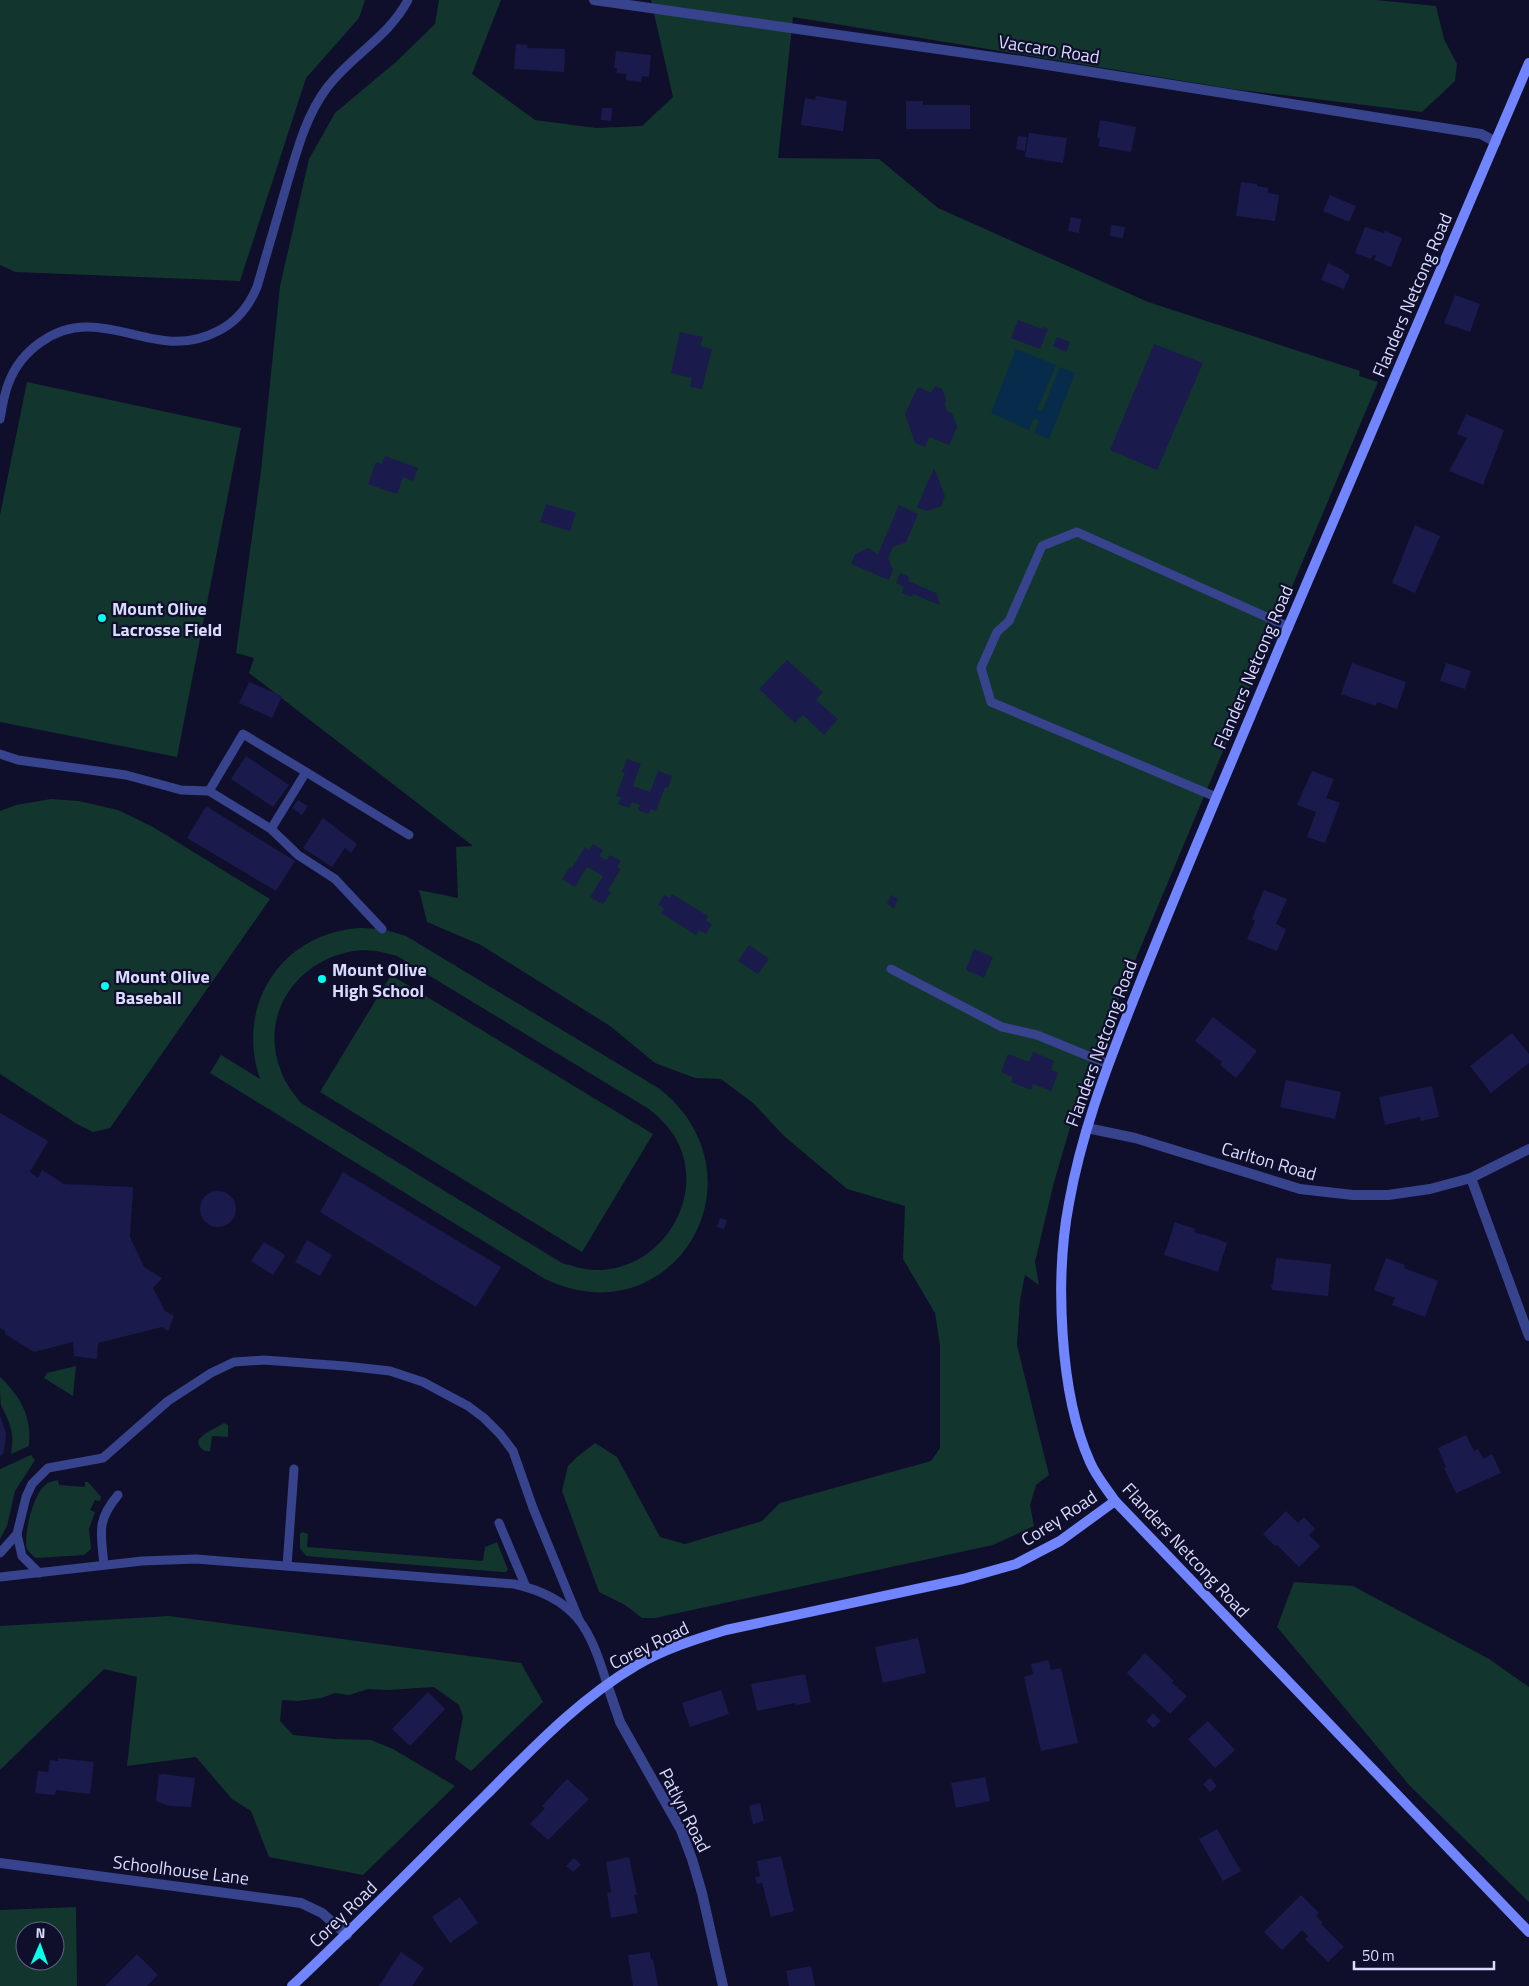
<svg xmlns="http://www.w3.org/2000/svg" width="1529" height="1986" font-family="'Titillium Web',sans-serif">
  <rect width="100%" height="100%" fill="#0f0f2b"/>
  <g fill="#12352e" fill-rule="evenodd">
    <path d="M0,0h365l-6,18 -53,60 -66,203 -225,-9 -15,-7z"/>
    <path d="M439,0h62l-29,74 63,46 61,8 46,-2 31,-29 -22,-97h725l60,6 8,33 13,25 -2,17 -33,31 -190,-23 -439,-72 -15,141 101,1 59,49 210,94 212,69 -1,5 19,6 -296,705 -28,95 -19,80 4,23 -14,-10 -5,25 -3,45 32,130 -13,10 -6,20 4,21 -41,19 -338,73h-13l-17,-13 -26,-13 -37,-101 6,-25 9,-9 18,-14 22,14 43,80 25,7 77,-23 18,-18 151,-42 9,-13v-103l-5,-32 -32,-54 2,-53 -58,-17 -63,-53 -31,-33 -32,-24 -26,-1 -40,-15 -45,-37 -129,-81 -54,-23 -8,-32 39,8 -2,-51 17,-1 -224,-173 5,-15 -18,-5 25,-182 19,-185 29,-127 26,-46 62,-52 38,-37z"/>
    <path d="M27,382l214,46 -64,329 -177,-35v-207z"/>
    <path d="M51,799l28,2 39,9 35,17 117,72 -160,229 -17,4 -16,-8 -77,-50v-263l16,-6z"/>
    <path d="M360,928l22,1 24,7 254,153c110,89 12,251 -115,190l-335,-206 11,-18 39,24c-25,-74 21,-146 100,-151zM363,950l14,1 20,5 252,153c10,8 19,17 26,28 34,58 -13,134 -79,133 -12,0 -23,-4 -34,-7l-261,-160c-8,-10 -16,-20 -20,-32 -24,-60 21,-117 82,-121z"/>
    <path d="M391,975l262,159 -71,118 -262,-160z"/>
    <path d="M76,1366l-3,30 -29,-18 3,-5z"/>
    <path d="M0,1377c21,20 32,40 29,69l-18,8c4,-22 -1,-30 -10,-49 -1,-7 -1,-20 -1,-28z"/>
    <path d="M224,1423l4,2v12l-16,-1 -2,15c-5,1 -10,-2 -12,-8l1,-4 7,-6z"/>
    <path d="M31,1455l4,5 -20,31 -8,35 -7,13v-70z"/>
    <path d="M58,1480l1,5 26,2v-5h3l13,15 -1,4 -5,-1 -5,10 5,2 -6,17 2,20 -7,6 -48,3c-3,-2 -8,-7 -9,-9 -4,-14 6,-53 17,-63 4,-4 9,-5 14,-6z"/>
    <path d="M302,1532l6,2 -1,13 176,14 2,-14 12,-5 11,28 -2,2h-4l-196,-16 -6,-8v-14z"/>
    <path d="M1294,1582l59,4 136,73 40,28v215l-119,-116 -133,-159z"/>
    <path d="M169,1616l352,47 22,39 -72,69 -16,-12 8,-42 -4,-12 -25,-18 -46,3 -20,-1 -19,6 -14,-2 -14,5 -23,3 -16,-1 -2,21 13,14 42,4 36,1 22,9 62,37 -92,89 -94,-18 -18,-46 -19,-12 -36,-42 -69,9 10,-89 -33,-8 -104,101v-144z"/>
    <path d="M76,1907l1,79h-77v-76zM25,1931h30v30h-30z"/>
  </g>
  <path fill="#072c4b" d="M1016,349l40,16 -19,45 5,1 18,-44 15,6 -26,66 -15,-6 5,-12 -5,-3 -5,12 -38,-17z"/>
  <g fill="#1b1a4d">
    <path d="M516,44l12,1 -1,3 38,1 -1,23 -50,-3z"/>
    <path d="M616,51l35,4 -2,22 -7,-1 -1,6 -15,-2v-6l-10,-1 1,-5h-3z"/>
    <path d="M816,96l31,5 -4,30 -42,-6 4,-27 10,2z"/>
    <path d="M906,101h17v4h47v24h-64z"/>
    <path d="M602,108h10l-1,13 -10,-1z"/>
    <path d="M1100,120l36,7 -5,25 -33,-6 2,-8h-3z"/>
    <path d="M1029,133l38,5 -4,25 -38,-6z"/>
    <path d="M1018,136l9,1 -2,14 -9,-2z"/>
    <path d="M1241,182l16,2v2l11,2v5l11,2 -4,26 -39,-5z"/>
    <path d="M1330,195l26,11 -7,16 -26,-11z"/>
    <path d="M1071,217l10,2 -2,14 -11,-2z"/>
    <path d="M1111,225l14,2 -2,11 -13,-2z"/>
    <path d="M1365,227l19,6 1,-2 17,7 -11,29 -17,-7 2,-4 -3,-1 -2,4 -16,-6z"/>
    <path d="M1328,263l17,8 -1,1 6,3 -6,14 -23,-9z"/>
    <path d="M1455,295l25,9 -10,28 -26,-9z"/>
    <path d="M1018,320l24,9 1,-2 5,2 -8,20 -29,-11z"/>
    <path d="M680,332l23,5 -3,9 12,3 -10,40 -12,-2 2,-9 -21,-5z"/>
    <path d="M1057,337l13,5 -4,10 -13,-6z"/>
    <path d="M1154,344l49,19 -46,107 -47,-20z"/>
    <path d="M935,386l7,3 4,10 -1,5 2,7 5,2 5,14 -8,18 -20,-8 -4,10 -10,-4 -10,-29 13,-27 13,6z"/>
    <path d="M1466,414l38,16 -21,55 -34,-14 18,-33 -10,-4z"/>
    <path d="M385,456l33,12 -5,13 -10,-4 -6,17 -29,-10 8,-22 6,2z"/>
    <path d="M934,468l11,28 -4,10 -14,5 -10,-4z"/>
    <path d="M546,504l30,9 -6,18 -30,-9z"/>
    <path d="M899,505l19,9 -12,28 -13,5 -5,11 5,12 -4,10 -38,-16 4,-10 13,-6 10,6z"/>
    <path d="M1415,525l25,11 -25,57 -23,-10z"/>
    <path d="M900,573l9,4 -1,4 28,12 4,12 -27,-11 -1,3 -10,-4 2,-6 -8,-4z"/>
    <path d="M787,660l36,32 -7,8 22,19 -14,16 -21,-20 -8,8 -36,-34z"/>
    <path d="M1352,663l54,19 -9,27 -20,-7 -1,4 -35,-12z"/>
    <path d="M1446,663l25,8 -6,18 -25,-8z"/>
    <path d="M249,682l33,14 -10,22 -33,-15z"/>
    <path d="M246,756l43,29 -16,22 -42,-28z"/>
    <path d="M627,759l14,5 -8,22 17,6 8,-21 14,5 -4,12 -3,-1 -9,24 -6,-2 -2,5 -10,-4 2,-5 -8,-3 -3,6 -11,-4 3,-7 -5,-1 9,-23 -3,-1z"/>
    <path d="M1312,771l22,8 -8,19 14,5 -15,40 -18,-6 9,-25 -19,-7z"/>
    <path d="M298,800l10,6 -6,9 -10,-7z"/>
    <path d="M206,806l89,55 -19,30 -89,-53z"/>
    <path d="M323,818l34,26 -6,9 -6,-5 -13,19 -29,-19z"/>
    <path d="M593,844l10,6 -4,6 8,4 3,-5 11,6 -4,6 4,2 -13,21 3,2 -8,12 -13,-7 13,-21 -16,-9 -12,20 -13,-8 8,-12 2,1 13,-21 4,3z"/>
    <path d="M1264,890l23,9 -11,25 10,5 -9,22 -30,-12 8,-18 -3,-2z"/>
    <path d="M672,894l36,22 -2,5 6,3 -6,10 -7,-4 -3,5 -35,-22 3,-5 -6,-3 6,-10 6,3z"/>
    <path d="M891,895l7,4 -4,9 -7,-4z"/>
    <path d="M749,945l20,14 -11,15 -20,-13z"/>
    <path d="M974,949l19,8 -9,21 -18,-8z"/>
    <path d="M1213,1017l44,34 -21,27 -16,-13 2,-3 -27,-21z"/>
    <path d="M1512,1033l17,21v9l-38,30 -21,-27z"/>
    <path d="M1033,1052l21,9 -3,9 7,3 -7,18 -18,-7 -2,6 -20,-8 2,-5 -12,-5 7,-18 21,8z"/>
    <path d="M1286,1080l55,12 -6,27 -55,-12z"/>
    <path d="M1432,1086l7,31 -18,4 -1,-4 -35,8 -6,-28z"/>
    <path d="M0,1113l48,28 -18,31 8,6 4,-8 22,14 69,3 -3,50 14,30 18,11 -9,10 12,23 9,5 -6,15 -6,-4 -64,16 -1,16 -23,-3 -1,-14 -39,10 -29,-18v-3l-5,-3z"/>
    <path d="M343,1172l158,95 -25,40 -156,-95z"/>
    <circle cx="218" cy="1209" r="18"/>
    <path d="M720,1218l7,2 -3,9 -7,-2z"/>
    <path d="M1175,1222l20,7 -1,3 8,3 1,-1 24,9 -9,29 -54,-17z"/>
    <path d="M307,1240l25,15 -12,21 -25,-14z"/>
    <path d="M264,1242l20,12 1,2 -12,19 -22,-14z"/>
    <path d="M1276,1258l55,6 -3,32 -56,-6 -1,-6h2z"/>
    <path d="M1386,1258l19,7 -1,3 34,13 -13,36 -33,-12 3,-7 -21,-8z"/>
    <path d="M0,1416l6,17 -1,13 -2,8 -3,2z"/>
    <path d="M1466,1435l8,16 4,-2 5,10 9,-5 9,19 -45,20 -12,-25 2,-1 -8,-19z"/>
    <path d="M1286,1511l12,12 6,-6 11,12 -6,6 11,11 -21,21 -22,-22 -2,1 -12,-12z"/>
    <path d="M918,1638l8,35 -43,10 -8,-36z"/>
    <path d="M1145,1653l29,28 -2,2 15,13 -17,18 -43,-41z"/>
    <path d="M1048,1660l3,10 10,-2 17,75 -37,8 -17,-74 9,-3 -2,-10z"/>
    <path d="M805,1674l6,28 -15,3 -1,-2 -38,8 -6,-27z"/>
    <path d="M721,1690l8,24 -39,13 -8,-24z"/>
    <path d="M428,1692l17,17 -35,37 -18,-17z"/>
    <path d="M1153,1713l8,8 -8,7 -7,-7z"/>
    <path d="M1208,1721l27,29 -20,18 -27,-29z"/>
    <path d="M58,1758l36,4 -4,32 -34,-4 -1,5 -20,-2 3,-22 10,1 2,-12 8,1z"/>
    <path d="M163,1774l32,4 -4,29 -22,-1 -13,-5 3,-26z"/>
    <path d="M985,1777l5,24 -34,7 -5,-25z"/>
    <path d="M1210,1778l7,8 -7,6 -7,-8z"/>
    <path d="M567,1779l22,20 -41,41 -18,-16 15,-16 -3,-2z"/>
    <path d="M760,1803l4,18 -11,3 -4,-18z"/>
    <path d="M1217,1829l24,42 -18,10 -24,-42z"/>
    <path d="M781,1856l13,55 -23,6 -9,-34 -5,1 -2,-7 5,-1 -3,-15z"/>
    <path d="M629,1857l8,38h-3l4,18 -27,5 -4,-25 4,-1 -5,-30z"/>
    <path d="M574,1858l7,7 -8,7 -7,-6z"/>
    <path d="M1301,1895l18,18 -3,3 7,7 -2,1 23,23 -16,15 -23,-23 3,-3 -6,-6 -20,20 -18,-18z"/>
    <path d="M460,1897l18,26 -28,20 -18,-26z"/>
    <path d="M401,1952l23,16 -12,18h-33z"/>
    <path d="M650,1952l1,8 2,-1 5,27h-25l-5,-31z"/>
    <path d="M137,1954l21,21 -11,11h-42z"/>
    <path d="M811,1966l4,20h-26l-3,-15z"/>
  </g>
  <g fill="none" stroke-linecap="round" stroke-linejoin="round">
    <g stroke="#37438c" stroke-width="9">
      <path d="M0,419c2,-12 4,-25 9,-37 12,-31 45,-56 79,-55 48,1 82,29 130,4 18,-9 31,-25 39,-44 10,-34 20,-69 30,-103 10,-33 18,-66 39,-95 24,-33 62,-51 82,-89"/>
      <path d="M0,754l18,6 108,15 55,15 28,1 62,38 27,26 37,24 47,50"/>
      <path d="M306,772l103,63"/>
      <path d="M209,791l34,-57 63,38 -35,57"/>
      <path d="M1216,797l-225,-95 -10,-34 16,-36 12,-11 33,-75 35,-14 212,95"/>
      <path d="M891,969l111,58 35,8 71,29"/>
      <path d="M499,1523l27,64"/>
      <path d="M0,1553l17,-19"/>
      <path d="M104,1565c-3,-32 -8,-44 14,-70"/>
      <path d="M287,1566l7,-97"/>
      <path d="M39,1573l-17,-17 -5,-22 9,-37 6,-13 16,-16 55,-10 65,-57 43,-28 23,-11 30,-2 81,6 45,5 33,11 45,24 16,12 16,16 13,17 20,57 46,112"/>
      <path d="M0,1577l142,-16 54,-2 318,25c62,14 76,44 93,100"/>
    </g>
    <g stroke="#37438c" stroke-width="10">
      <path d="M594,0l428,61 459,73 15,8"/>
      <path d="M1087,1128l48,10 165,51 53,6h35l42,-6 41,-11 58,-29"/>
      <path d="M1471,1178l58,158"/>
      <path d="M607,1684l13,38 61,108 11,29 10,34 21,93"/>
      <path d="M0,1863l301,40 21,10 25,22"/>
    </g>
    <g stroke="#7085ff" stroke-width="10">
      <path d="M1529,63c-104,245 -210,488 -312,733 -30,72 -60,143 -88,215 -25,63 -48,125 -60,192 -14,73 -10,190 21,259 6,14 16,26 25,39l414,431"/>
      <path d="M292,1986c66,-62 129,-127 194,-191 47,-47 93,-96 151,-130 27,-16 59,-26 89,-35l237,-51 53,-15 44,-23 55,-40"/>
    </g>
  </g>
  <g fill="#05ffed" stroke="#0f0f2b" stroke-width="2">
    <circle cx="102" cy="618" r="5"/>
    <circle cx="322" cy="979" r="5"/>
    <circle cx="105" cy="986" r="5"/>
  </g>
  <g text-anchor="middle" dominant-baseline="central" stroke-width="4.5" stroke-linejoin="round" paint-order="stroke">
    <g font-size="18" fill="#d9dbff" stroke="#0f0f2b">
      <text transform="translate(1049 49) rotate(9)">Vaccaro Road</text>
      <text transform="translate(1412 295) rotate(-67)">Flanders Netcong Road</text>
      <text transform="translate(1253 667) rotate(-67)">Flanders Netcong Road</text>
      <text transform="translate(1101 1043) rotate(-70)">Flanders Netcong Road</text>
      <text transform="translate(1269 1161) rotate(16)">Carlton Road</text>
      <text transform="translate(1059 1518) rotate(-33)">Corey Road</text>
      <text transform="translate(1186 1550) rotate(47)">Flanders Netcong Road</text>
      <text transform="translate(649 1645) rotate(-26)">Corey Road</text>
      <text transform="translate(685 1810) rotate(63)">Patlyn Road</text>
      <text transform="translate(181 1870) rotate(7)">Schoolhouse Lane</text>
      <text transform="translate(343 1914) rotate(-44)">Corey Road</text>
    </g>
    <g font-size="18" font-weight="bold" fill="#d9dbff" stroke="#0f0f2b" text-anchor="start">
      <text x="112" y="608">Mount Olive<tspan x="112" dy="21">Lacrosse Field</tspan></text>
      <text x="332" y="969">Mount Olive<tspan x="332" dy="21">High School</tspan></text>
      <text x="115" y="976">Mount Olive<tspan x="115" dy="21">Baseball</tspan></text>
    </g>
  </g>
  <g transform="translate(40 1946) rotate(2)"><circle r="24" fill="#0f0f2b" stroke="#606180"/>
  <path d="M0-4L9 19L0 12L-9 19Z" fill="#05ffed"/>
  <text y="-8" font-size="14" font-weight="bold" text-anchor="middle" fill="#d9dbff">N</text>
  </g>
  <path d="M1354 1961v8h140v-8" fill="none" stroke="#d9dbff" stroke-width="2.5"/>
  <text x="1362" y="1961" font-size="15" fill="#d9dbff" stroke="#0f0f2b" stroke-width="4" paint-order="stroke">50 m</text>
</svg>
